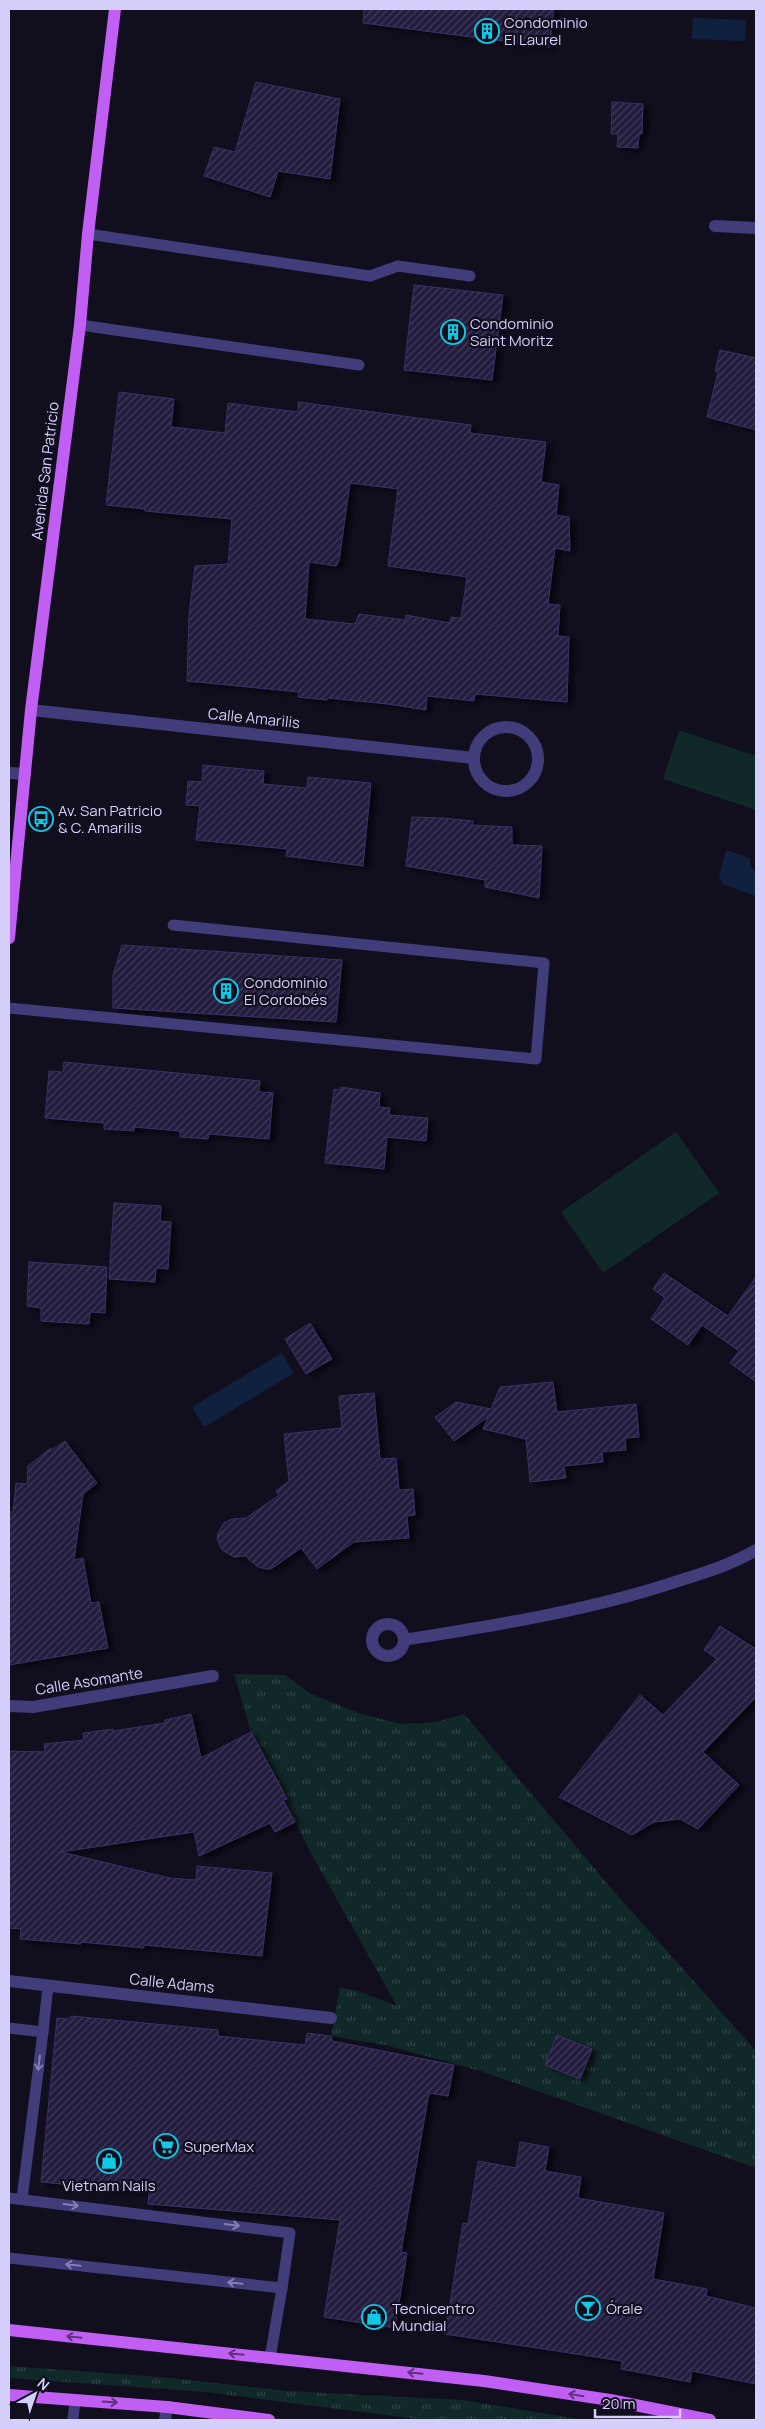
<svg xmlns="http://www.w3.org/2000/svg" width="765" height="2429" font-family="Manrope,sans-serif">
  <defs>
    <pattern id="grass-tufts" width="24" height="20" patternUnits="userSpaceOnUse" patternTransform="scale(1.25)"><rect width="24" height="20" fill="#112828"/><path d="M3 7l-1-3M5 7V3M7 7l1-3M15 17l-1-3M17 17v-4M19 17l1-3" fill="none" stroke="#334648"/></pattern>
    <pattern id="building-hatch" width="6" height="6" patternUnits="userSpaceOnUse" patternTransform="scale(1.25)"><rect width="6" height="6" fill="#241b3e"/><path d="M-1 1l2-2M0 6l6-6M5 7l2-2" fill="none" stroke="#433b5b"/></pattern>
    <filter id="shadow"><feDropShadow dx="5.5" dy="3" stdDeviation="2.5" flood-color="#0009"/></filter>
  </defs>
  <rect width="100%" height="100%" fill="#110e1e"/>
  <g fill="url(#grass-tufts)">
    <path d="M234,1674l51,1 26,19 50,20 40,10 36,-2 27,-8 153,181 139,156v117l-275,-97 -96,-26 -54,-9 9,-48 15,2 42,16 -84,-149 -30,-57 3,-2 -35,-66z"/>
    <path d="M9,2366l151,11 127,14 176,9 122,20h-160l-219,-28 -197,-14z"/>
  </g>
  <g fill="#112828">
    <path d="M679,730l77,26v54l-93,-31z"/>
    <path d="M676,1132l43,61 -116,80 -42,-61z"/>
  </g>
  <g fill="#102140">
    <path d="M693,18l53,2 -1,21 -53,-2z"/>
    <path d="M726,850l24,8 1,9 5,5v24l-32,-11 -5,-7z"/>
    <path d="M282,1353l12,20 -90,54 -12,-20z"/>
  </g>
  <g fill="url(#building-hatch)" stroke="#3c2f68" fill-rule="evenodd" filter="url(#shadow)">
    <path d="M364,9h190l-5,38 -186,-24z"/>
    <path d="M256,82l84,17 -10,80 -52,-8 -8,26 -66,-21 10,-29 21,5z"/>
    <path d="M612,102l31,2 -1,30h-3l-1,14 -21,-1 1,-13h-7z"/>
    <path d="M414,285l89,10 -11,85 -88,-10z"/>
    <path d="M720,350l36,8v72l-49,-13 11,-45 -3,-1z"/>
    <path d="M119,392l55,7 -3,28 54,6 3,-30 70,9v-10l173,23 -1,8 76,9 -5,40 18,3 -3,30 13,2 1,34 -15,-3 -7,56 12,1 -2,31 11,1 -2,65 -92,-8 -1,7 -47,-5 -1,14 -38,-6 -60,-6 -1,2 -29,-3 1,-5 -112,-11 2,-66 6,-49 33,-2 4,-45 -87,-8v-2l-39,-4zM350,483l48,6 -10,77 79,11 -6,41 -10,-1 -1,6 -44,-8 -1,5 -46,-6 -4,10 -50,-5 4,-57 27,4 3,-5z"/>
    <path d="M203,765l61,6 -1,13 44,4 1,-11 63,6 -8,83 -77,-10 1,-7 -91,-9 4,-34 -14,-1 2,-24 14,1z"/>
    <path d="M412,817l31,1 30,3 -1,4 40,2v18l30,1 -3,52 -54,-11v-7l-79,-14z"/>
    <path d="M122,945l220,15 -6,62 -223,-14v-33z"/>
    <path d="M64,1062l196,19 -1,11 14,1 -4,46 -60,-5 -1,5 -28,-2v-6l-46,-4v4l-30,-2v-6l-59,-5 4,-47 14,1z"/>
    <path d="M341,1087l39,6 -1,14 11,1 -1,7 39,3 -2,23 -39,-4 -3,32 -59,-6 9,-74 7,1z"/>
    <path d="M114,1203l47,3 -1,15 11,1 -3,47 -12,-1 -1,14 -46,-3z"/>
    <path d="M29,1262l78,5 -2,46 -15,-1 -1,12 -48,-3v-13l-14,-2z"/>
    <path d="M664,1273l64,43 28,-39v105l-26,-19 9,-12 -37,-26 -14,20 -37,-26 14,-21 -12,-9z"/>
    <path d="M310,1323l22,36 -26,15 -21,-35z"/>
    <path d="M553,1382l4,30 79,-8 3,33 -14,1 1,12 -24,2 1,10 -39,4 2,12 -36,4 -4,-43 -43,-10 5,-12 -34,24 -19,-24 21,-15 35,7 9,-22z"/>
    <path d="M374,1393l6,66 16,-1 3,32 14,-1 2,26 -8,1 2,22 -55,4 -37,27 -16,-21 -30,21h-5l-8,-2 -13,-11 -11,1 -12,-7 -5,-11 1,-6 6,-10 8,-4 14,-1 33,-23 -3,-4 13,-10 -5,-47 58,-6 -3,-32z"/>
    <path d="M65,1441l32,42 -14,11 -9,66 9,-2 8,45 8,-1 9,46 -99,17v-153h4l3,-29 11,1 1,-18 23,-18 1,2z"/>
    <path d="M720,1626l36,23v48l-53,55 36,33 -41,44 -18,-10 -26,3 -22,13 -73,-38 81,-102 23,20 54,-56 -13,-9z"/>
    <path d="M191,1714l10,44 50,-26 36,67 -4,1 12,22 -20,10 -5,-9 -71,33 -5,-24 -133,20 109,26 26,2 1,-14 75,7 -10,83 -118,-11v3l-63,-6v2l-61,-5 1,-10 -12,-1v-177l36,1 -1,-8 40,-4 -1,-7 30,-4v2l52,-8v-3z"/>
    <path d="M71,2016l147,14v6l87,9 2,-12 24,3 1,5 122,24 -6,31 -19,-3 -28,159 6,1 -12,75 -71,-11 16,-97 -192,-16 1,-12 -108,-10 16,-164 12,1z"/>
    <path d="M557,2035l35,14 -12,30 -35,-14z"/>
    <path d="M520,2142l29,5 -4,24 36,6 -3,21 86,15 -11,66 54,10 -1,7 50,12v76l-64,-13 -2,11 -69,-13 1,-8 -177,-27 18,-111 5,1 10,-63 38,7z"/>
  </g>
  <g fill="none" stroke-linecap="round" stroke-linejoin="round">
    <g stroke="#413c7a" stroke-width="11">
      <path d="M88,234l282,42 28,-10 72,10"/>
      <path d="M80,325l279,40"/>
      <path d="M9,1008l527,51 8,-96 -371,-38"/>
      <path d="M9,2028l34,4 -21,167"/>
      <path d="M43,2032l5,-46"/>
      <path d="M9,2198l281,35 -8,55 -273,-30"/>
      <path d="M270,2358l12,-70"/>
      <path d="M73,2420l2,-20"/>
    </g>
    <g stroke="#413c7a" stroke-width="12">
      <path d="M715,226l41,2"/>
      <path d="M31,710l443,48"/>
      <circle cx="506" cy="759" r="32"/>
      <path d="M9,773l16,1"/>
      <circle cx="388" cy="1640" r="16"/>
      <path d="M404,1640c92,-15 183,-29 271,-58 28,-9 56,-17 81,-32"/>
      <path d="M9,1706l24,1 180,-31"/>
      <path d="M9,1981l322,37"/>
      <path d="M165,2420l2,-13"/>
    </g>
    <g stroke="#c15ef3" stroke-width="12">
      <path d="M9,938l22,-228 49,-385 8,-91 27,-225"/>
      <path d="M9,2330l475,51 126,19 100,20"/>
      <path d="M9,2395l158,12 102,13"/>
    </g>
  </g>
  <defs><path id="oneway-shaft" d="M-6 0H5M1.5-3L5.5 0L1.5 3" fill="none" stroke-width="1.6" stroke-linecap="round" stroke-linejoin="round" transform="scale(1.25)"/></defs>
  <g stroke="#847eb4">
    <use href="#oneway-shaft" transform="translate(39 2063) rotate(97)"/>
    <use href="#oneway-shaft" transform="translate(71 2205) rotate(7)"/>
    <use href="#oneway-shaft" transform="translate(232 2225) rotate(7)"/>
    <use href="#oneway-shaft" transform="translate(73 2265) rotate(-174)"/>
    <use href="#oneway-shaft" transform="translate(235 2283) rotate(-174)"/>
  </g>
  <g stroke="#60327e">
    <use href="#oneway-shaft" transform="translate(74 2337) rotate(-174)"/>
    <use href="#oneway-shaft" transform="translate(236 2354) rotate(-174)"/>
    <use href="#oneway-shaft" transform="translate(415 2373) rotate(-174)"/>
    <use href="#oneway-shaft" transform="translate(576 2395) rotate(-171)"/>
    <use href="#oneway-shaft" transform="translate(110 2402) rotate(4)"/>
  </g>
  <defs>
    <symbol id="building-ring" viewBox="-11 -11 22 22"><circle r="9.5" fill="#110e1e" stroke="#11c8e5" stroke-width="1.5"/><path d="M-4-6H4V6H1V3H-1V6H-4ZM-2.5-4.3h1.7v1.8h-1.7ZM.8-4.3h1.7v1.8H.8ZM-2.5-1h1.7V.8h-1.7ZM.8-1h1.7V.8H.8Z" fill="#11c8e5"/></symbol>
    <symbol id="bus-ring" viewBox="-11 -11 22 22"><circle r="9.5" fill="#110e1e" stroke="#11c8e5" stroke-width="1.5"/><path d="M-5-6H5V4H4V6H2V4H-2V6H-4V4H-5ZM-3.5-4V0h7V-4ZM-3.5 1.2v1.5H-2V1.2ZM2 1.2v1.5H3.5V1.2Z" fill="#11c8e5"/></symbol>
    <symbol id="supermarket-ring" viewBox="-11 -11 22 22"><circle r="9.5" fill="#110e1e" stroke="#11c8e5" stroke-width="1.5"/><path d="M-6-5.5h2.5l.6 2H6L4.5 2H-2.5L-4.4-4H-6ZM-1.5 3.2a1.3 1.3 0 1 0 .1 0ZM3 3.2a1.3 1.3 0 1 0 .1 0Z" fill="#11c8e5"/></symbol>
    <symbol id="shop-ring" viewBox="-11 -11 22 22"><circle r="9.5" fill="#110e1e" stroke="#11c8e5" stroke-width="1.5"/><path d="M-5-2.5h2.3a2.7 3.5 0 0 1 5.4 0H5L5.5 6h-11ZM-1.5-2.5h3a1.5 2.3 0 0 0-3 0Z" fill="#11c8e5"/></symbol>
    <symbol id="bar-ring" viewBox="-11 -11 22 22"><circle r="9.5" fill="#110e1e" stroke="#11c8e5" stroke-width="1.5"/><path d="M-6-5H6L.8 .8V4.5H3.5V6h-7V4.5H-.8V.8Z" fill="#11c8e5"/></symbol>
  </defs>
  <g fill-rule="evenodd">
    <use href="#building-ring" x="473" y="17" width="28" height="28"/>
    <use href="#building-ring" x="439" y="318" width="28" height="28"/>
    <use href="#bus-ring" x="27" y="805" width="28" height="28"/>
    <use href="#building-ring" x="212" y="977" width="28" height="28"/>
    <use href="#supermarket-ring" x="152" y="2132" width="28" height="28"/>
    <use href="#shop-ring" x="95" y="2147" width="28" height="28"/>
    <use href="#bar-ring" x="574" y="2294" width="28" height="28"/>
    <use href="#shop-ring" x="360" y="2303" width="28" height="28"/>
  </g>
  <g text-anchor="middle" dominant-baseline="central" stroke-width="4.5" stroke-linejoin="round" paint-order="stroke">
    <g font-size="15" fill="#d5cffb" stroke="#110e1e" text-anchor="start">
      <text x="504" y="22">Condominio<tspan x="504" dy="17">El Laurel</tspan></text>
      <text x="470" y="323">Condominio<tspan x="470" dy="17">Saint Moritz</tspan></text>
      <text x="58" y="810">Av. San Patricio<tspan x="58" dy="17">&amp; C. Amarilis</tspan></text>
      <text x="244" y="982">Condominio<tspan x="244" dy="17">El Cordobés</tspan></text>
      <text x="184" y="2146">SuperMax</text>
      <text x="109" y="2185" text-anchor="middle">Vietnam Nails</text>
      <text x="392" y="2308">Tecnicentro<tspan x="392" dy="17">Mundial</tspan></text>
      <text x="606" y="2308">Órale</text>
    </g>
    <g font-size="15" fill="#d5cffb" stroke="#110e1e">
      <text transform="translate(45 471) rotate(-83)">Avenida San Patricio</text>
      <text transform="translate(254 718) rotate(6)">Calle Amarilis</text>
      <text transform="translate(89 1681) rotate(-9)">Calle Asomante</text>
      <text transform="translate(172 1983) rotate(6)">Calle Adams</text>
    </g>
  </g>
  <rect width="765" height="2429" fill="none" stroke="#d5cffb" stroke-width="20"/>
  <g transform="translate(35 2394) rotate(40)" stroke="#110e1e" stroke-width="4" paint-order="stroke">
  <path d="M0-4L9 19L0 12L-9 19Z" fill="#d5cffb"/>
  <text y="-8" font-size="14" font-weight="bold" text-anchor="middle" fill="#d5cffb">N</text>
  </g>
  <path d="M595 2409v8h85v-8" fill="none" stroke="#d5cffb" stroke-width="2.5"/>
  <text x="602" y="2409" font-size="15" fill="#d5cffb" stroke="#110e1e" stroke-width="4" paint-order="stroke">20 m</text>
</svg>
